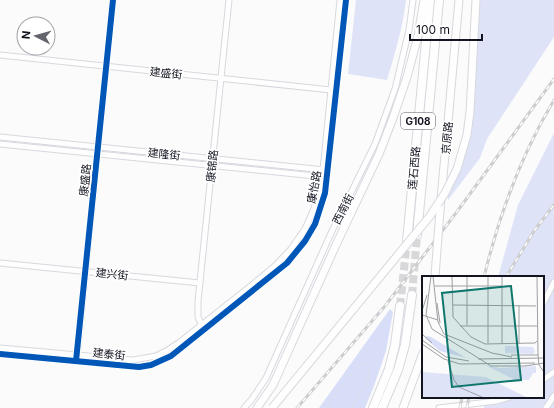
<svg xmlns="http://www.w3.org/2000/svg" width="554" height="408" font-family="Inter,'Noto Sans SC',sans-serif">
  <rect width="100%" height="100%" fill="#fbfbfb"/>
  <g fill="#dee3f8">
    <path d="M356,0h50c-3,27 -11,53 -19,80l-39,-6z"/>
    <path d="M475,0h79v37l-67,102 -7,19 -32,42 -2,-17 14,-32 6,-36h8v-99z"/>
    <path d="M554,133v275h-70v-11h59v-120h-45l20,-72z"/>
  </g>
  <path fill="#d9def8" d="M390,309l3,3 -7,39 -12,35 -9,22h-46z"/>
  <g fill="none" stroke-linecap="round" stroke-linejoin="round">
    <g stroke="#d8d8da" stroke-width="8" stroke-dasharray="8 4" stroke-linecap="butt">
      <path d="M412,295l5,-59"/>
      <path d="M400,306l7,-65"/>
    </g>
    <defs>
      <g id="minor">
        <path d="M0,55l331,35"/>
        <path d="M0,137l325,33"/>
        <path d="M0,144l325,33"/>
        <path d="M0,263l200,20"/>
        <path d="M543,304l11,-22"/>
        <path d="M203,328l-5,-11v-16l31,-301"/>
        <path d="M0,348l133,12 23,-4 10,-5 14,-9 72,-57 23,-19 16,-17 14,-20 8,-18 7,-21 3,-20 17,-170"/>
        <path d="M0,354l139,13 12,-2 20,-9 116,-93 18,-22 10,-17 10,-31 21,-193"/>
        <path d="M77,357l36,-357"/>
        <path d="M543,380l11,-8"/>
        <path d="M244,408l8,-9 14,-21 66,-147 43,-87 20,-55 14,-59 4,-30"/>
        <path d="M439,408l57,-7 14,-4"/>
        <path d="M546,408l8,-12"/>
      </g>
      <g id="major">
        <path d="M440,210l19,-210"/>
        <path d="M435,277l1,-14"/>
        <path d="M257,408l16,-23 62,-138 44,-93 14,-36 14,-41 11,-41 6,-36"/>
        <path d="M403,408l20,-55"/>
      </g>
      <g id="highway">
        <path d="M417,235l22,-235"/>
        <path d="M407,241l23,-241"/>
        <path d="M373,408l16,-39 6,-24 5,-39"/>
        <path d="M382,408l16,-38 7,-25 7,-50"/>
      </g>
    </defs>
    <use href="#minor" stroke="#d7d8de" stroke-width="7"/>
    <use href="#major" stroke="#d7d8de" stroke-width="9"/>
    <use href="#highway" stroke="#d7d8de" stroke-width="10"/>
    <path stroke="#e2e2e2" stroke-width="1" stroke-dasharray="2 2" stroke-linecap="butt" d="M326,408l32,-42 6,-4 5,5v11l-17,30"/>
    <use href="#minor" stroke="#fefefe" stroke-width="5"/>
    <use href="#major" stroke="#fefefe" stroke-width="7"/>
    <use href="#highway" stroke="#fefefe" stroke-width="8"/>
    <defs>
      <g id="rail">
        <path d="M484,277c15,-62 37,-122 70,-177"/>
        <path d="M506,277l28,-46 20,-26"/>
        <path d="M297,408l88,-102 71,-93 98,-134"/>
        <path d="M460,408l2,-11"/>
        <path d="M467,408l2,-11"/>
      </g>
    </defs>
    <use href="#rail" stroke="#cccdce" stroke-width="3"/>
    <use href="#rail" stroke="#fff" stroke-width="1.5" stroke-dasharray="4.5" stroke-linecap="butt"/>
    <defs>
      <g id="major-bridge">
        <path d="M436,263l4,-53"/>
        <path d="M272,408l158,-192 15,-23 12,-24 10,-34 3,-23 6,-112"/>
      </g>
    </defs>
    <use href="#major-bridge" stroke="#d7d8de" stroke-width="9" stroke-linecap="butt"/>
    <use href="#major-bridge" stroke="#fefefe" stroke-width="7"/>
    <defs>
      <g id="cycleway">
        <path d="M0,354l139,13 12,-2 20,-9 116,-93 18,-22 10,-17 10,-31 21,-193"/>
        <path d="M76,361l37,-361"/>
      </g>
    </defs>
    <use href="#cycleway" stroke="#fff" stroke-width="8"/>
    <use href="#cycleway" stroke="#0057b8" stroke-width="6"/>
  </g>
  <g text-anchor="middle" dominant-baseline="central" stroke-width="3.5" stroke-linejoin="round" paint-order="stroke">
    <rect fill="#fff" stroke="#595a62" stroke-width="1" x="401" y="113" width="34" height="16" rx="3"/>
    <g font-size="10" font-weight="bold" fill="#12141f">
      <text x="418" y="121">G108</text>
    </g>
    <g font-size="11" fill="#12141f" stroke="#fff">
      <text transform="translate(166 73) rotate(6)">建盛街</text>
      <text transform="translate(447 138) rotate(-85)">京原路</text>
      <text transform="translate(164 154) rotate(6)">建隆街</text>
      <text transform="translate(212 166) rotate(-84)">康锦路</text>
      <text transform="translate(414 168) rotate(-85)">莲石西路</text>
      <text transform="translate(85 180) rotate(-84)">康盛路</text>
      <text transform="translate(314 187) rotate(-79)">康怡路</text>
      <text transform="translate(343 209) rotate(-63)">西南街</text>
      <text transform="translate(112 274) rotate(6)">建兴街</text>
      <text transform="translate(109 354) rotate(6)">建泰街</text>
    </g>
  </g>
  <g transform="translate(422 276)">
    <rect width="122" height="122" fill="#fbfbfb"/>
    <path d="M83,70l28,1 2,5 -2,2 -28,-1zM63,89l15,3 36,-2v7h-3l-4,7h-14zM0,96l64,5 42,21h-106z" fill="#dee3f8"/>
    <path d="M5,60l4,1 35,21 -26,-7 -15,-13z" fill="#d9def8"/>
    <path fill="none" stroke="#9e9fa3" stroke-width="1" d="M9,0l-5,39 6,14 59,37h34l19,-3M11,0l5,46 6,12 48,19 20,4M30,0l1,41 18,20 14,7 50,-1 2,-2M45,0v49M66,0v67M80,0v68M115,0l1,79M13,10h67M15,27l3,20M31,29l83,1M97,29v39M0,35l5,-16M0,39l16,5M38,50h77M0,58l10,9M0,64l24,17 23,4M0,68l22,15 16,5 75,-1M89,79h27l1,10 5,7M56,83l66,-1M26,85l6,19 5,7 25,11"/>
    <path fill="#0f766e" fill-opacity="0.15" stroke="#0f766e" stroke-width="2" d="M89,10l10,94 -69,7 -10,-94z"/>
    <rect width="122" height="122" fill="none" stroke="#12141f" stroke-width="2"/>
  </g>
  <g transform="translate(36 36) rotate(276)"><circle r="19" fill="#ffffff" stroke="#a0a1a5"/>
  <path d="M0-3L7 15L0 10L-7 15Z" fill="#64656c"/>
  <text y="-6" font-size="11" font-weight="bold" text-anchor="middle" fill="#12141f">N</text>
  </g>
  <path d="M410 34v6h72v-6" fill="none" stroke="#12141f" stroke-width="2"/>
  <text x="416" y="34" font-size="12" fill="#12141f" stroke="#ffffff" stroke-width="3" paint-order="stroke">100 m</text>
</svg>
